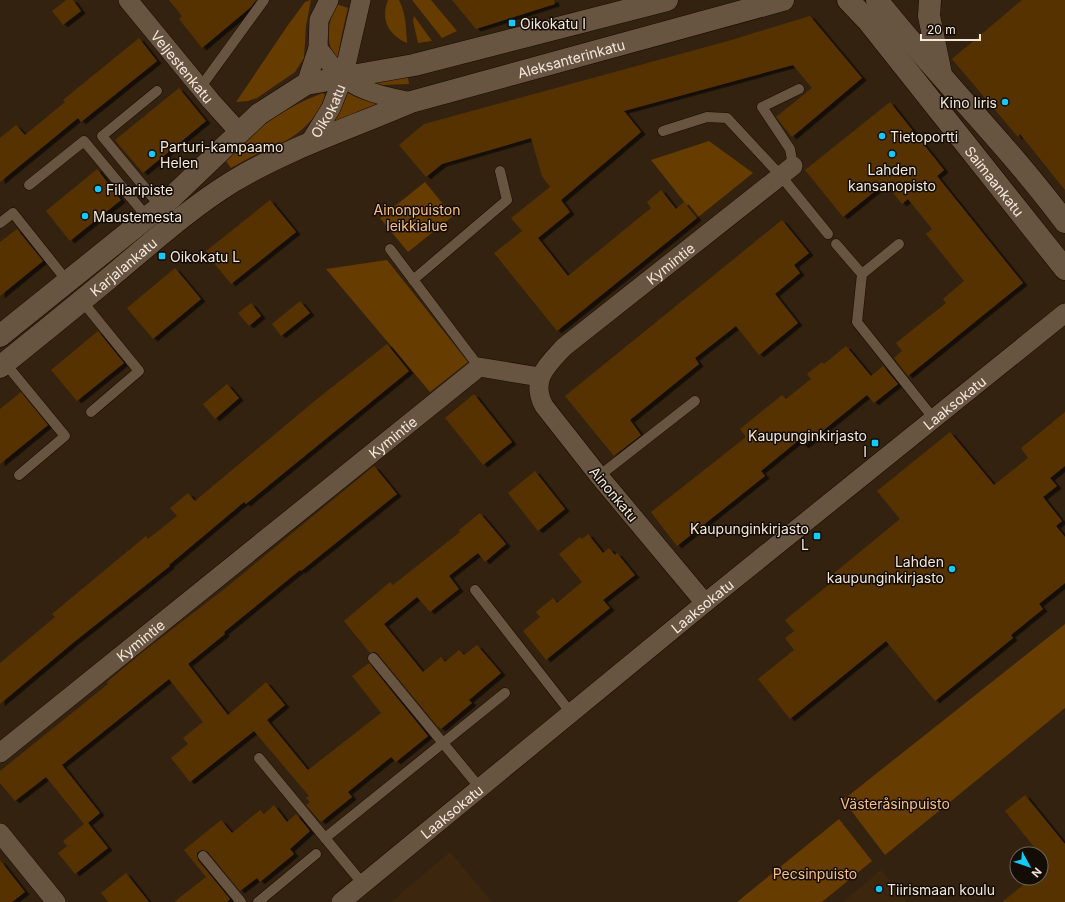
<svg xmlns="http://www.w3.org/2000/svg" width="1065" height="902" font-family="Inter,sans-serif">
  <defs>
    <filter id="shadow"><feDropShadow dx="4.5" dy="2.5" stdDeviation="0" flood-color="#0009"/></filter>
  </defs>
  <rect width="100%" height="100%" fill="#332210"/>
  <g fill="#3c260e">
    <path d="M450,852l42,50h-101z"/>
    <path d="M881,870l26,32h-64z"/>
  </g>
  <g fill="#673c01">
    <path d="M311,0l-5,26 -2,32 -9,14 -38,26 -9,3 -12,1 52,-77 17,-23z"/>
    <path d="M388,0h11c7,14 7,28 8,43 -18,-8 -27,-23 -19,-43z"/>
    <path d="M412,0h19l26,31 -15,7z"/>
    <path d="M336,4l12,4 -6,26 -5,26c-13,-19 -9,-36 -1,-56z"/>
    <path d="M414,16l18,25 -14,2 -5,-22z"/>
    <path d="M408,78l1,6 -26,1 -15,-2 17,-4z"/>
    <path d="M346,91c11,9 24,10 38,13l-55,22z"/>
    <path d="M323,93l2,2c-5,19 -20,34 -36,44 -8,5 -17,8 -25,12 -12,5 -22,11 -33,17l-6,-8c10,-10 20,-21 31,-30 21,-16 43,-28 67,-37z"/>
    <path d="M709,141l44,32 -56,45 -46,-58z"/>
    <path d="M425,182l28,34 -45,36 -28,-34z"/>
    <path d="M387,260l81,102 -38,30 -104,-123z"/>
    <path d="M1065,624v84l-180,147 -42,-55z"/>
    <path d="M839,819l33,42 -50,41h-85z"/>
  </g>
  <g fill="#563306" filter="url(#shadow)">
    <path d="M66,0h7l8,11 -18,14 -11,-14z"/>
    <path d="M169,0h87l-5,7 -49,41 -23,-29 3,-3z"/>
    <path d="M452,0h102l1,4 -79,25z"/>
    <path d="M1022,0h43v190l-45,-56 -2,3 -66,-78z"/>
    <path d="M810,16l52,62 -70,59 -16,-20 36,-29 -19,-23 -169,46 17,21 -80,68 9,12 -32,26 30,38 83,-68 -4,-6 14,-12 15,19 8,-7 13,16 -140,113 -63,-78 28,-22 -11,-13 39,-31 -8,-11 -11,-38 -89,26 -16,13 -27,-32 25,-21 304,-83z"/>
    <path d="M139,38l18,23 -76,61 -3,-4 -78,64v-44l16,-13 9,10 40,-33 -2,-2z"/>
    <path d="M179,88l27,33 -63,52 -28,-33z"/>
    <path d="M890,102l54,68 -7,6 86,107 -115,93 -14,-18 8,-7 -6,-8 50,-40 -3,-4 21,-18 -38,-47 6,-5 -24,-30 -6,5 -17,-21 -42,34 -38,-47z"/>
    <path d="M97,169l24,31 -51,41 -24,-30z"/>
    <path d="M270,200l26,32 -65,52 -26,-32z"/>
    <path d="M782,220l27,33 -15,12 6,8 -25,21 23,29 -39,32 -23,-29 -41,32 4,6 -69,56 11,15 -27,21 -49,-60z"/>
    <path d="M17,229l26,32 -43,35v-54z"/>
    <path d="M175,268l26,31 -48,40 -26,-31z"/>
    <path d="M300,301l10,12 -29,23 -9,-12z"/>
    <path d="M251,303l10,13 -12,10 -11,-13z"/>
    <path d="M98,331l26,32 -47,38 -26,-31z"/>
    <path d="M387,344l22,27 -163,133 -2,-2 -75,63 1,1 -96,76 -74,62v-41l55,-46 -3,-3 94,-78 2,3 29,-23 -7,-8 18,-15 7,8 122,-102z"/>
    <path d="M846,346l25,30 12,-10 15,18 -24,19 -7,-8 -63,51 -5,-6 -38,31 4,5 -88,70 -26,-34 95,-75 -6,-8 42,-34 4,4 25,-20 -4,-5 15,-12 2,2z"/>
    <path d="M227,384l12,14 -24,21 -12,-15z"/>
    <path d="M21,392l27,33 -48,39v-55z"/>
    <path d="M474,394l38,48 -29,23 -38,-47z"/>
    <path d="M1065,412v54l-15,12 7,8 -14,11 19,24 -6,5 9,11v46l-26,21 4,5 -32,26 2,3 -78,63 -49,-60 -96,78 -32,-40 36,-29 -9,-12 9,-7 -9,-11 52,-42 -4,-4 67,-55 -23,-28 73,-59 44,53 34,-27 -7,-10z"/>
    <path d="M374,466l23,28 -96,77 -1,-1 -76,62 1,2 -37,30 40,51 38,-33 19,23 -18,15 41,50 73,-57 -29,-37 17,-13 59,73 -32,26 -5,-5 -43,35 4,5 -31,25 -15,-17 4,-3 -4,-4 3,-2 -55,-65 -64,51 -19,-24 17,-14 -5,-6 20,-16 -34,-43 -107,86 38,48 -12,10 20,25 -33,26 -17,-21 9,-7 -4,-5 21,-17 -38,-47 -31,24 -15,-18v-12l108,-87 -1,-2 37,-31 79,-61z"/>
    <path d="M535,471l30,38 -27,22 -30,-38z"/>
    <path d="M480,513l26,31 -21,18 -7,-9 -29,23 10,13 -29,23 -13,-15 -33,27 39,48 18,-15 4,5 14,-12 5,5 13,-10 24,28 -32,27 3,3 -31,26 -2,-2h-1l-60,-73 -3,-2 -5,1 -26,-32 46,-39 3,3 67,-53 -1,-2z"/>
    <path d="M588,534l15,19 6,-5 6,7 2,-2 18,22 -32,25 7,8 -64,52 -23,-29 17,-14 -4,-5 17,-14 4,5 25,-21 -23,-28 21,-17 2,2z"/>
    <path d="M1025,795l40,49v58h-63l30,-24h9v-8l7,-6 -43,-53z"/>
    <path d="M274,805l13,17 9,-8 14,17 -20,18 4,5 -34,28 -3,-4 -17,13 -32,-39 -6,-2 -5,3 1,7 32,39 -3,3h-53l32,-25 -22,-27 37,-30 11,13 28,-23 4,4z"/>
    <path d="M0,860l25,32 -13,10h-12z"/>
    <path d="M126,873l23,29h-41l-7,-9z"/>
  </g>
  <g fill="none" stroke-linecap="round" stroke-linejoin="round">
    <defs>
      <g id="lane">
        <path d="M200,88l64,-88"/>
        <path d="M157,91l-55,45 58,70"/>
        <path d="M663,131l44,-14 20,1 54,58 47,58"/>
        <path d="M793,166l-3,-17 -28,-42 37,-18"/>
        <path d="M29,185l55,-44 63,76"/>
        <path d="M0,223l13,-10 54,68"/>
        <path d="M836,244l26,30 -5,48 77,97"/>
        <path d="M390,249l89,118"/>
        <path d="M862,274l37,-30"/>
        <path d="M413,280l94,-80 -7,-29"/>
        <path d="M82,301l57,70 -48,41"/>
        <path d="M5,363l60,73 -46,39"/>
        <path d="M599,476l96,-75"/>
        <path d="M475,590l96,123"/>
        <path d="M373,658l107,130"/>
        <path d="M259,758l104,126"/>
        <path d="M325,838l180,-145"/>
        <path d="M203,856l38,46"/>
        <path d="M258,902l58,-48"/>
      </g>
      <g id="street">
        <path id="s1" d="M128,0l83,101 28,31"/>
        <path d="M318,48c7,9 17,24 26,30 20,15 44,19 67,24"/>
        <path d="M306,84l12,-36 1,-28 10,-20"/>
        <path id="s2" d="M310,142l21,-34 12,-30 18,-78"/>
        <path id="s3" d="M705,603l-106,-127 -55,-70c-14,-26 3,-41 20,-59l229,-181"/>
        <path id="s4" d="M0,753l479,-386 61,10"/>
        <path d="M0,833l56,69"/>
        <path id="s5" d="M341,902l364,-299 360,-290"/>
      </g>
      <g id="secondary">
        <path id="s6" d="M848,0l20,21 197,248"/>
        <path d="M877,0c60,76 130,144 188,222"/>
        <path d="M930,0l-1,16 12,58"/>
        <path d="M0,336l170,-137 89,-85 47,-30 108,-19 253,-65"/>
        <path id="s7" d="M0,367c36,-29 72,-58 108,-88 40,-33 79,-69 124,-97 56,-34 119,-54 179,-80l372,-102"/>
      </g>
    </defs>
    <use href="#lane" stroke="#1a0a00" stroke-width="11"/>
    <use href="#street" stroke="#1a0a00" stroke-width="20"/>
    <use href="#secondary" stroke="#1a0a00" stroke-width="23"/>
    <use href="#lane" stroke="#685541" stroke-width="10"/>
    <use href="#street" stroke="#685541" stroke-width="19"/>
    <use href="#secondary" stroke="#685541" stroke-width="22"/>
  </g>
  <g fill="#13cafb" stroke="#140d06" stroke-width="1.5">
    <rect x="508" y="19" width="8" height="8" rx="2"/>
    <circle cx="1005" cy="102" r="4"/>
    <circle cx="882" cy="136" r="4"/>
    <circle cx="152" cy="154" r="4"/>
    <circle cx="892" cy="154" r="4"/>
    <circle cx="98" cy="189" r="4"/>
    <circle cx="85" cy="216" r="4"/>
    <rect x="158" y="252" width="8" height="8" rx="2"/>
    <rect x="871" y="439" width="8" height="8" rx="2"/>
    <rect x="813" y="532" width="8" height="8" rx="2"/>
    <circle cx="952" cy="569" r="4"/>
    <circle cx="879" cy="889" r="4"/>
  </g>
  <g text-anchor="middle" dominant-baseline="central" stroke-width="3" stroke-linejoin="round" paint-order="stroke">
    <g font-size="14" fill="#f4e8dd" stroke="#140d06" text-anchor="start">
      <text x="520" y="23">Oikokatu I</text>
      <text x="997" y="102" text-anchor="end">Kino Iiris</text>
      <text x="890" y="136">Tietoportti</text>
      <text x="160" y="146">Parturi-kampaamo<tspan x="160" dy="16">Helen</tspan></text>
      <text x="892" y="169" text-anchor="middle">Lahden<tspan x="892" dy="16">kansanopisto</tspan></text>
      <text x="106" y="189">Fillaripiste</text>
      <text x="93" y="216">Maustemesta</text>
      <text x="170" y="256">Oikokatu L</text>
      <text x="867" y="435" text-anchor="end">Kaupunginkirjasto<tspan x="867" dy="16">I</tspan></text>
      <text x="809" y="528" text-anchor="end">Kaupunginkirjasto<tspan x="809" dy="16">L</tspan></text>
      <text x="944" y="561" text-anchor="end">Lahden<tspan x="944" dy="16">kaupunginkirjasto</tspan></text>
      <text x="887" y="889">Tiirismaan koulu</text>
    </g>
    <g font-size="14" fill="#f4e8dd" stroke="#140d06">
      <text stroke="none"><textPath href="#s7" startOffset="659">Aleksanterinkatu</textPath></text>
      <text stroke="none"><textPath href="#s1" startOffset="86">Veljestenkatu</textPath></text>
      <text stroke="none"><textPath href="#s2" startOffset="36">Oikokatu</textPath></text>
      <text stroke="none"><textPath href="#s6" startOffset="233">Saimaankatu</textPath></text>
      <text stroke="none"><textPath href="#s3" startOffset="458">Kymintie</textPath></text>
      <text stroke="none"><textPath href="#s7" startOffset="159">Karjalankatu</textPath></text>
      <text stroke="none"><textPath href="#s5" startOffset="791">Laaksokatu</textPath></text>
      <text stroke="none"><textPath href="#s4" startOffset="504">Kymintie</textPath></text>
      <text transform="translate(614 494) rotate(50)">Ainonkatu</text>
      <text stroke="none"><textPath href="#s5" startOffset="467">Laaksokatu</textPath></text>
      <text stroke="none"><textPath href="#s4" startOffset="180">Kymintie</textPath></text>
      <text stroke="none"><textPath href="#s5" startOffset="143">Laaksokatu</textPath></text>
    </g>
    <g font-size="14" fill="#f9c086" stroke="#140d06">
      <text x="417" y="209">Ainonpuiston<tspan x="417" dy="16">leikkialue</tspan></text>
      <text x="895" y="803">Västeråsinpuisto</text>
      <text x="815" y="873">Pecsinpuisto</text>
    </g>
  </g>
  <g transform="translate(1029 866) rotate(130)"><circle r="19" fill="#140d06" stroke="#6e655c"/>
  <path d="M0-3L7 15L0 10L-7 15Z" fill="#13cafb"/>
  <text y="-6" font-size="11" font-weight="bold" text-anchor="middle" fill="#f4e8dd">N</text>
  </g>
  <path d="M921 34v6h59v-6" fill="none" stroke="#f4e8dd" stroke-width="2"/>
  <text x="927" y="34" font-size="12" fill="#f4e8dd" stroke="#140d06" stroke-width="3" paint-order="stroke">20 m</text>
</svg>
